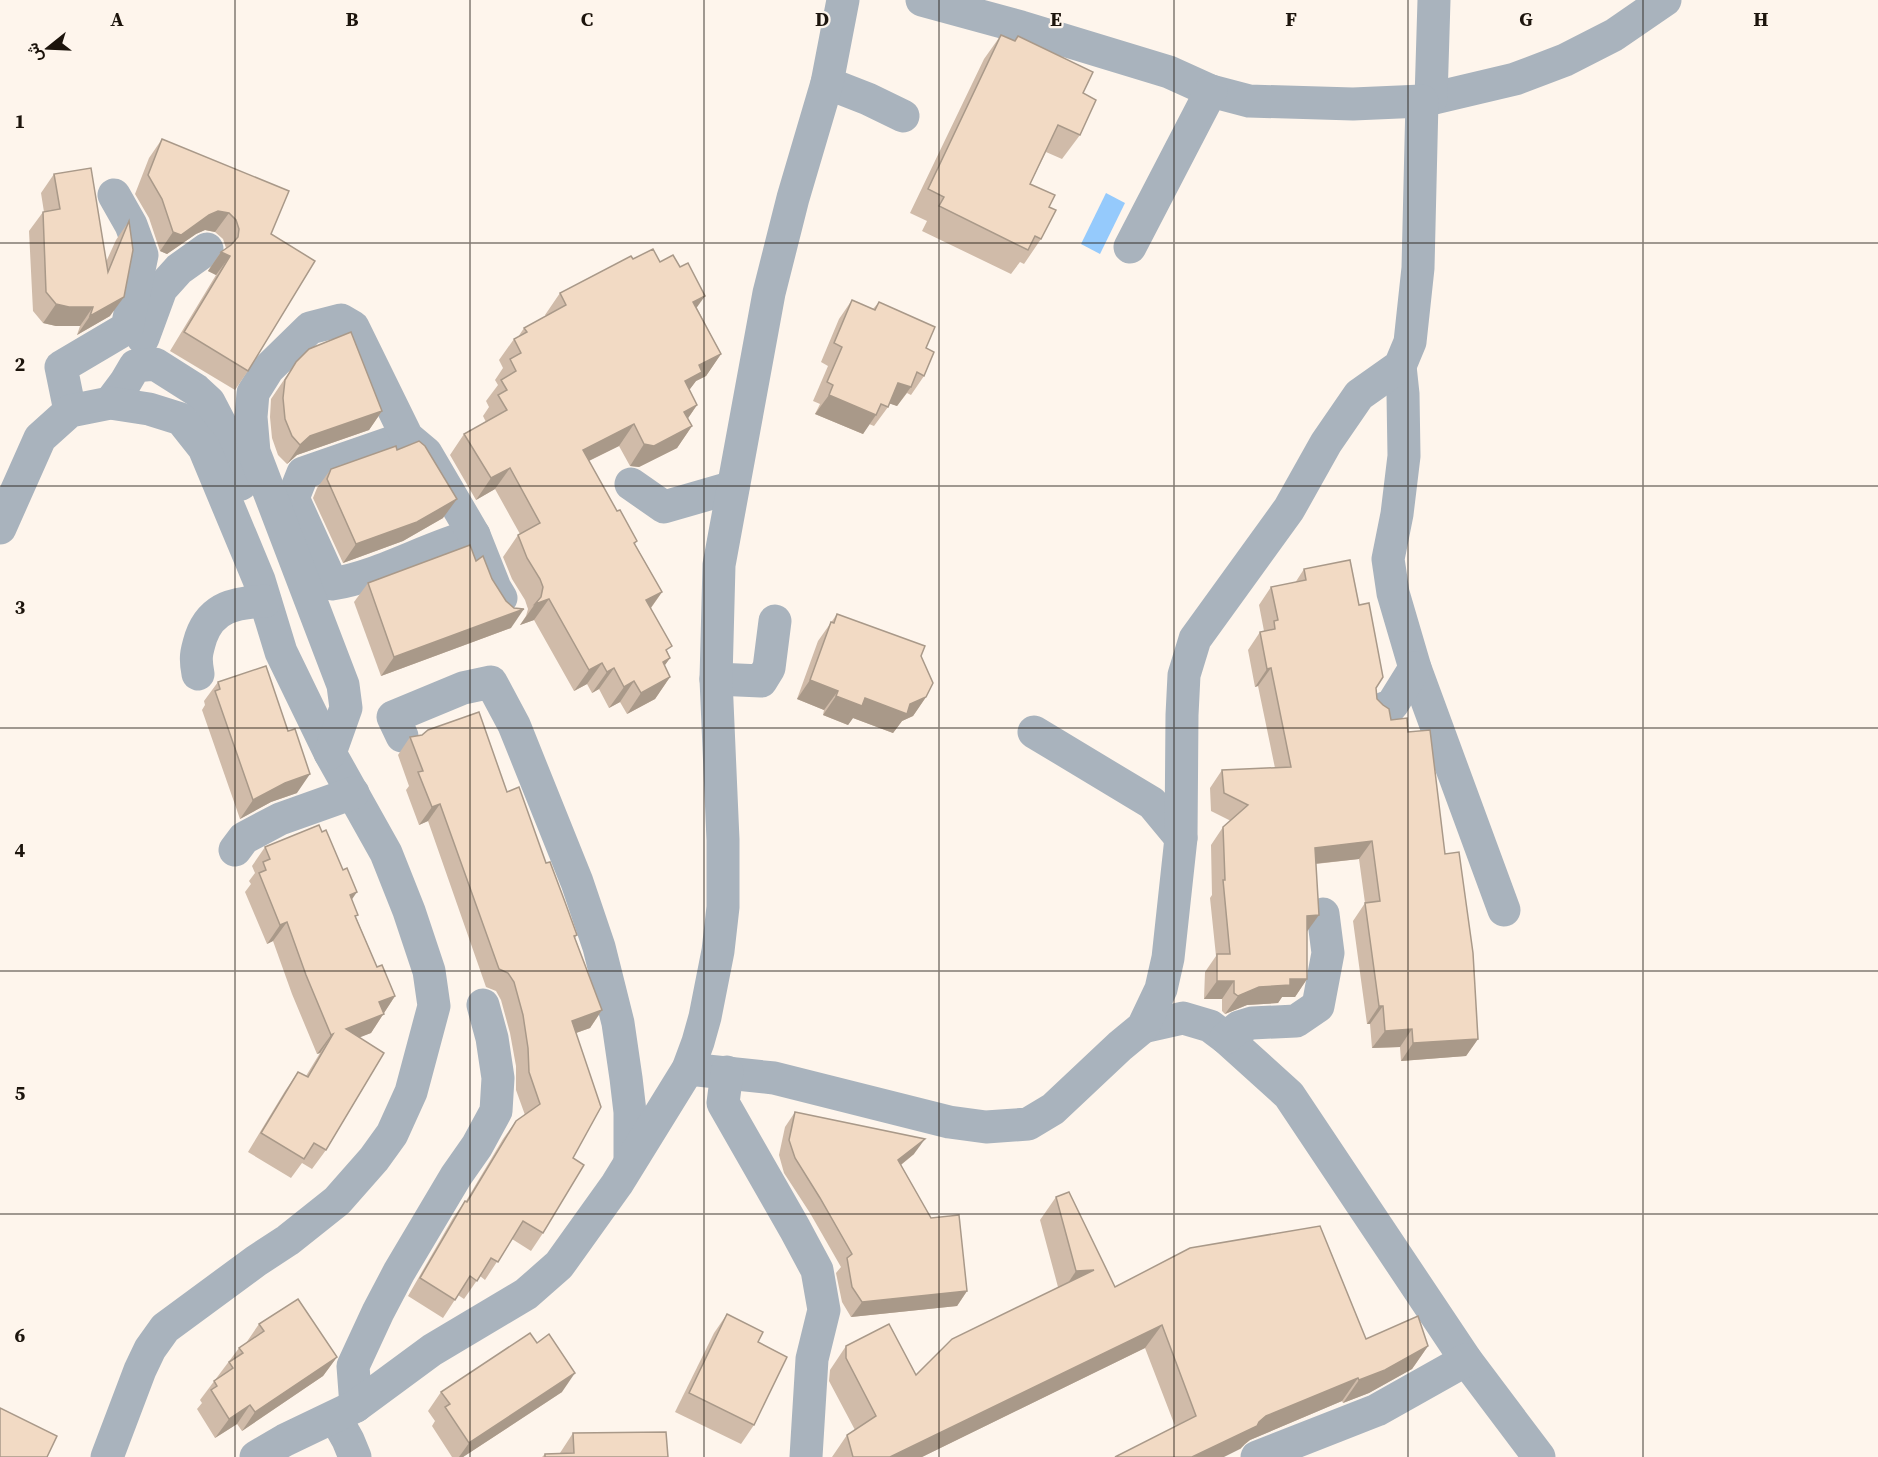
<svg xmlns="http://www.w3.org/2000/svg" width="1878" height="1457" font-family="'Source Serif 4',Vazirmatn,serif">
  <rect width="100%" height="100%" fill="#fef5ec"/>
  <path fill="#95cafc" d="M1106,193l19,10 -25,51 -19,-10z"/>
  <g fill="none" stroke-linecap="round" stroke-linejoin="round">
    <g stroke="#a9b3bd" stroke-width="33">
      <path d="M922,0l99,27 148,45 42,19 38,10 104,3 69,-3 93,-22 50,-19 49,-25 51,-35"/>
      <path d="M827,83l41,16 35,17"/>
      <path d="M1431,99l3,-99"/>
      <path d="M1130,247l81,-156"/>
      <path d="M143,338l18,-49 18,-20 28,-20"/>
      <path d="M1400,366l3,28 1,62 -7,58 -9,45 5,34 22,75 89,242"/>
      <path d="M110,403l15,-20 10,-17 20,-2 41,26 13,12 13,25 19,57"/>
      <path d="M70,411l-9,-44 66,-39 15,-73 -11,-30 -17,-30"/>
      <path d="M407,437l-104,36 -10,25 39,86c49,-8 94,-36 142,-49"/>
      <path d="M631,484l33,23 69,-20"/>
      <path d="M0,528l40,-90 30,-27 40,-8 39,6 32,10 23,29 55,132 22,72 49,101 56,100 23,58 20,60 5,35 -23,86 -19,42 -18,25 -37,42 -49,39 -32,21 -91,67 -15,21 -10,21 -33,87"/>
      <path d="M198,674c-3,-16 -2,-21 3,-37 11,-31 35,-34 64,-36"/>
      <path d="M716,679l45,2 8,-13 6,-47"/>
      <path d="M1382,709l10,-4 23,-37"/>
      <path d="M1034,732l118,71 29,35"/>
      <path d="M402,736l-9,-19 70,-29 28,-6 23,43 63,157 22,65 19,76 8,55 4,34v50"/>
      <path d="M330,753l16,-45 -3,-23 -89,-233 -3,-35 2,-24 15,-24 42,-41 31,-8 12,7 54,110 19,16 48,82 21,53 6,10"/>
      <path d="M235,850l9,-12 36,-19 73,-26"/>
      <path d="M1143,1027l40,-9 27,8 16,12 63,57 177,265 73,97"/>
      <path d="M1226,1038l13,-11 13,-4 44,-2 22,-15 10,-53 -5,-39"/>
      <path d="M688,1069l86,9 175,44 37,5 42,-3 25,-15 67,-63 23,-19 18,-38 7,-31 13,-120 1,-123 2,-40 11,-36 94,-130 37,-66 33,-48 41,-29 10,-24 8,-74 4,-167"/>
      <path d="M727,1072l-4,31 72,126 22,41 7,40 -12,49 -6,98"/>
      <path d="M356,1406l-3,-40 25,-54 21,-40 57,-96 21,-30 19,-35 2,-33 -6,-40 -9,-33"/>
      <path d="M335,1417l13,23 7,17"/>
      <path d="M256,1457l29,-17 71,-34 76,-56 94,-56 33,-29 58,-81 71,-115 10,-27 7,-25 13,-66 5,-44v-67l-7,-161 3,-114 50,-272 24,-95 34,-115 16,-83"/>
      <path d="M1257,1457l120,-47 89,-50"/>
    </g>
  </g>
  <g fill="#d0bba9">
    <path d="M1001,35l13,6 4,-5 65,57 -3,42 -18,24 -16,-7 -16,32 19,23 -8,32 -17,25 -4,-2 -9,12 -89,-43 5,-10 -17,-8 74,-154z"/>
    <path d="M162,139l109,95 -23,137 -13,19 -65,-39 46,-76 -8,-4 13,-19 4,-3 1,-1 -3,-9 -8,-7 -10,-2 -9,4 -29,20 -7,-3 -11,-33 -14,-24 14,-36z"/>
    <path d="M54,174l52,88 10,-22 13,-19 -19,95 -33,19 3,-9h-24l-13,-3 -10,-12 -4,-80 14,-19h1l-3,-19z"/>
    <path d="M633,259l27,3 37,46 24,46 -15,22 -10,5 -7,9 8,15 -9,13 4,8 -15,22 -38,19 -9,-1 -11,-20 -30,15 28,50 20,30 -2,3 27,48 -11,16 19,50 -6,8 6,11 -15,22 -28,15 -7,-12 -11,6 -10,-19 -7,4 -5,-9 -13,7 -40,-71 -14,5 6,-9 2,-7 -3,-9 -13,-21 -9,-22 15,-22 2,-1 -25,-45 -19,11 -26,-45 14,-21 22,-12 -3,-6 6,-9 -3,-6 12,-16 -3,-5 8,-12 -4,-8 15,-21 4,-2 6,-9 22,-12 -1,-1 15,-22z"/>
    <path d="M852,300l21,9 6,-7 47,46 -2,28 -13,19 -4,-2 -10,13 -8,-3 -1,4 -14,19 -5,-2 -6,10 -48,-20 5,-10 -7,-3 15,-35 -7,-4 18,-43z"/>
    <path d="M296,362l86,49 -13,19 -72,25 -10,9 -9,-9 -6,-17 -2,-21 1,-18z"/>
    <path d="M397,450l46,68 -40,23 -60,22 -30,-65 4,-10 14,-19z"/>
    <path d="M476,561l35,67 -130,48 -27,-74 14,-19z"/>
    <path d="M1304,569l72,119 1,11 14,21 17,12 37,122 33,185 -12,17 -65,5 -1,-14 -28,1 -2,-24h-3l-14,-103 12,-18 -6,-44 -43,5 -9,67v48l-12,18h-13l-4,6 -31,2 -22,9 -3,-3v-12h-18l1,-27 11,-16 -6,-58 2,-3 -1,-50 12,-18 8,-6 -20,-10 -1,-23 12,-18 53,-2 -17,-82 -3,1 -7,-37 12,-18 4,-1 -5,-26 12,-18 24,-4z"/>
    <path d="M837,614l84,42 5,41 -13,19 -11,5 -9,12 -40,-15 -5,7 -25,-10 1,-5 -27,-11 21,-58z"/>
    <path d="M218,682l79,111 -26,9 -31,17 -38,-109 3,-5 -1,-4z"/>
    <path d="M410,737l97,55 39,71 31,72 -2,3 27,72 -12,18 -14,5 -3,125 -30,75 -12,18 -19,-12 -27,41 -5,-4 -16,23 -6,-4 -15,23 -35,-22 45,-78 12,-17h1l37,-62 13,-18 9,-6 -9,-25v-24l-6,-33 -9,-33 -5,-9 -10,-4 -58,-166 -9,4 -13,-35 3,-4 -11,-31z"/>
    <path d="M265,847l87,53 4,17 21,50 18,29 -24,37 -12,4 -33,113 -14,19 -10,-6 -11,15 -43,-26 37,-61 13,-19 8,4 14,-23 -3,1 -25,-60 -19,-53 -6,3 -22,-52 6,-8 -2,-3 6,-8 -3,-7z"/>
    <path d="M795,1112l119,42 -13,11 66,126 -10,15 -106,11 -9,-15 -6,-29 5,-6 -31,-54 -26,-40 -5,-18 6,-28z"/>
    <path d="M1056,1197l59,90 251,52 62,7 -16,23 -43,24 -26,10 -1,-2 -92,39 -5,4 -5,5 -65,-23 -30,-78 -223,109h-90l15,-22 8,-5 -26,-49 1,-11 16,-24 70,29 142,-88 -18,-67z"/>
    <path d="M727,1314l31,28 -4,83 -13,19 -66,-32 39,-79z"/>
    <path d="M259,1324l78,33 -14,19 -81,55 -5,-7 -22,14 -18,-29 5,-6 -2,-3 39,-52 7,-5z"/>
    <path d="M441,1392h121l-99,65h-11l-20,-31 3,-5 -7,-10z"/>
    <path d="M573,1433l95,24h-126l3,-3 15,-1z"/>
  </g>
  <g fill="#a99989">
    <path d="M218,211l11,2 -14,19 -10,-2 -9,4 -29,20 -7,-3 13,-19z"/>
    <path d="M221,252l9,4 -14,19 -8,-4z"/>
    <path d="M705,296l-15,21 3,-15z"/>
    <path d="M124,297l-14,19 -33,19 13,-19z"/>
    <path d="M56,304l37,3 -13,19h-24l-13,-3z"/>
    <path d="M721,354l-15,22 -10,5 -9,12 -2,-12 14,-16z"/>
    <path d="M898,383l13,4 -14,19 -12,-4z"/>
    <path d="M829,395l47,20 -13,19 -48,-20z"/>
    <path d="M697,405l-15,22 2,-15z"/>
    <path d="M382,411l-13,19 -72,25 -10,9 13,-19 10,-9z"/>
    <path d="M634,424l-15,22 -51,25 15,-21z"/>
    <path d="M692,426l-15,22 -38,19 -9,-1 14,-22z"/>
    <path d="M510,468l-15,21 -19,11 15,-22z"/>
    <path d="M457,499l-14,19 -40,23 -60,22 13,-19z"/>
    <path d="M662,592l-15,21 -1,-13z"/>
    <path d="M549,599l-15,21 -14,5 15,-21z"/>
    <path d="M524,609l-13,19 -130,48 13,-19z"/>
    <path d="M670,658l-15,21 8,-17z"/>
    <path d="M602,663l-15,21 -13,7 15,-21z"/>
    <path d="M614,668l-15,21 -7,4 15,-21z"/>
    <path d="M1271,668l-13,18 -3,1 12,-18z"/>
    <path d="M670,677l-15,22 -28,15 14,-21z"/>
    <path d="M810,680l28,11 -14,19 -27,-11z"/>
    <path d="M634,681l-14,21 -11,6 15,-21z"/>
    <path d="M836,696l29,2 45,6 16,-7 -13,19 -11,5 -9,12 -40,-15 -5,7 -25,-10z"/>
    <path d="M310,774l-13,19 -26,9 -31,17 13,-19 32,-17z"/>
    <path d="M440,804l-12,17 -9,4 13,-18z"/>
    <path d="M1372,841l-13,18 -56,6 12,-17z"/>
    <path d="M357,892l-13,19 6,-16z"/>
    <path d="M1319,915l-13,18 1,-17z"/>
    <path d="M287,922l-14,19 -6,3 13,-19z"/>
    <path d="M1290,979h17l-12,18h-13l-4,6 -31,2 -22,9 13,-18 21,-9z"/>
    <path d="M1217,981h17l-12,18h-18z"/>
    <path d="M395,996l-24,37 -38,15 13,-19 33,-27z"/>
    <path d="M1379,1006h4l-13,18h-3z"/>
    <path d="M602,1010l-12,18 -31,11 13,-18z"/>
    <path d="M1412,1029l-12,18 -28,1 13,-17z"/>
    <path d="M333,1034l-13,19 -3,1 14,-19z"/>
    <path d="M1478,1039l-12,17 -65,5 12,-18z"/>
    <path d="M925,1139l-11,15 -26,21 10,-15z"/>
    <path d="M1094,1270l-34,25 16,-24z"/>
    <path d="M967,1291l-10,15 -106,11 11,-15z"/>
    <path d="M1162,1325l-17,23 -223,109h-32z"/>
    <path d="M1428,1346l-16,23 -43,24 -26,10 16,-23z"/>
    <path d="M337,1357l-14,19 -81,55 13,-19z"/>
    <path d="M575,1373l-13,19 -99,65h-4l10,-14z"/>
    <path d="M1358,1378l-16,23 -92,39 -5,4 -5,5 -16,8h-32l67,-35 7,-6z"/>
    <path d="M250,1405l-13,19 -22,14 14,-19z"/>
  </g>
  <g fill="#f2dac4" stroke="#a99989" stroke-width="1.5">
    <path d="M1001,35l14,6 3,-5 75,36 -10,21 13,7 -16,35 -22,-10 -28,59 25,11 -6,12 7,3 -15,29 -6,-3 -7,14 -89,-44 5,-9 -16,-8z"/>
    <path d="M162,139l127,52 -18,43 44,27 -67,110 -64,-39 46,-76 -9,-4 10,-7 7,-8 1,-8 -3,-9 -7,-7 -11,-2 -9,4 -28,20 -8,-3 -11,-33 -14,-24z"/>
    <path d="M91,168l17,104 21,-51 4,29 -9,47 -34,19 3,-9h-24l-13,-3 -10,-12 -3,-80 17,-3 -6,-35z"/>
    <path d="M653,249l7,13 13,-7 7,12 8,-4 17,33 -12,6 28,52 -22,11 3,7 -17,9 12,24 -13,7 8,14 -38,20 -10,-2 -10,-20 -51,26 34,61 3,-1 17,31 -3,2 28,49 -16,8 26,46 -6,4 4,8 -7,4 7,15 -29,16 -7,-12 -10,6 -10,-19 -7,4 -5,-9 -13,7 -40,-71 -14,5 6,-7 2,-10 -3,-8 -13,-21 -9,-23 22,-12 -30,-55 -19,10 -27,-44 43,-24 -9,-15 9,-5 -6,-10 15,-9 -6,-12 11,-6 -7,-14 13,-7 -3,-4 42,-23 -6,-12 71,-37 2,3z"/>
    <path d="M852,300l23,10 4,-8 56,25 -9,21 8,4 -10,24 -7,-4 -6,15 -13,-4 -10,24 -7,-3 -5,11 -47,-20 4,-10 -6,-3 15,-35 -8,-4z"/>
    <path d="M351,332l31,79 -72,25 -10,9 -8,-9 -7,-17 -2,-21 2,-18 11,-18 13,-13z"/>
    <path d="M419,441l6,5 32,53 -40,23 -61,22 -29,-65 4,-10 65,-23 1,4z"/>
    <path d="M470,545l6,16 7,-5 9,23 14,22 8,7 10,1 -130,48 -26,-74z"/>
    <path d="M1350,560l9,45 10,-2 14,74 -7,11 1,11 6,6 6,4 2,11 16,-2 1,14 22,-2 15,124 14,-2 14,101 5,86 -65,4 -1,-14 -27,2 -2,-25h-4l-14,-103 15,-2 -8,-60 -57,7 4,67 -12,1v63h-17v6l-31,2 -21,9 -4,-3v-12h-17v-27h13l-7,-74h2l-2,-53 25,-22 -24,-12 -2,-23 69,-3 -20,-99 -4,1 -7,-37 15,-3 -1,-8 4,-1 -7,-33 35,-7 -2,-11z"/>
    <path d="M837,614l88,32 -4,10 12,27 -7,14 -16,7 -3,10 -42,-16 -3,8 -26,-10 2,-5 -28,-11 21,-58 3,1z"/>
    <path d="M266,666l22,65 7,-2 15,45 -25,9 -32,17 -38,-109 5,-2 -2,-7z"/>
    <path d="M479,712l28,80 12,-5 27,76 4,-1 15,40 12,33 -3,1 28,74 -30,11 29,86 -28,51 11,7 -41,68 -20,-12 -25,41 -7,-4 -14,23 -7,-5 -15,24 -35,-22 45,-77 2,1 49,-81 24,-17 -11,-32 -1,-24 -5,-33 -9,-33 -6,-9 -9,-4 -59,-165 -8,3 -14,-35 5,-1 -13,-34 12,-2 6,-5z"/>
    <path d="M319,825l3,7 4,-2 17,40 4,-2 10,24 -7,3 8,20 -3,1 22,51 5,-2 13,31 -16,6 5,12 -38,15 38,24 -58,97 -12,-7 -10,16 -43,-26 37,-61 10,5 25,-43 -2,1 -25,-60 -19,-53 -7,3 -21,-52 7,-3 -3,-8 7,-3 -5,-12z"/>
    <path d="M795,1112l130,27 -27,21 33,58 28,-3 8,76 -105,11 -10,-15 -5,-29 5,-4 -32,-56 -25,-40 -6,-18z"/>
    <path d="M1069,1192l46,95 75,-39 130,-22 46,113 52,-23 10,30 -43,24 -26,10 -1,-2 -92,38 -7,6 -2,4 -65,31h-77l81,-41 -34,-91 -272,132h-37l-6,-22 29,-19 -30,-58v-12l43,-22 27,51 36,-36 142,-69 -18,1 -20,-74z"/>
    <path d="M298,1299l39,58 -82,55 -5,-7 -21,14 -18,-29 6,-4 -3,-5 19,-13 -4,-6 14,-9 -4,-5 25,-17 -5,-7z"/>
    <path d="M727,1314l36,18 -5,10 29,15 -33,68 -65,-32z"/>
    <path d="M530,1333l7,10 12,-9 26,39 -106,70 -24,-36 5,-3 -9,-12z"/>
    <path d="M0,1408l57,28 -10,21h-47z"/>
    <path d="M666,1432l2,25h-123v-3l29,-1 -1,-20z"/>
  </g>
  <path fill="none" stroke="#1c140c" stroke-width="1.5" stroke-opacity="0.55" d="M235,0v1457M470,0v1457M704,0v1457M939,0v1457M1174,0v1457M1408,0v1457M1643,0v1457M0,243h1878M0,486h1878M0,728h1878M0,971h1878M0,1214h1878"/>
  <g font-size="20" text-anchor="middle" font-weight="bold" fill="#1c140c" stroke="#fef5ec" stroke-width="4.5" stroke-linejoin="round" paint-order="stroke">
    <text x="117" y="26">A</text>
    <text x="352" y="26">B</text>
    <text x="587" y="26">C</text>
    <text x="822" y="26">D</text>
    <text x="1056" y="26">E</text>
    <text x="1291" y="26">F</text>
    <text x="1526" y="26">G</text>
    <text x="1761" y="26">H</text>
    <text x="20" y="128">1</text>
    <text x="20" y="371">2</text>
    <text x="20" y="614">3</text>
    <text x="20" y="857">4</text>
    <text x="20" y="1100">5</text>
    <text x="20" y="1342">6</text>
  </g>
  <g transform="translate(48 48) rotate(252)" stroke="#fef5ec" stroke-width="4.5" paint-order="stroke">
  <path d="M0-4.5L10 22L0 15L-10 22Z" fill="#1c140c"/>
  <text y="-9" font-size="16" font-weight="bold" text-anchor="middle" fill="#1c140c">ش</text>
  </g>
</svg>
